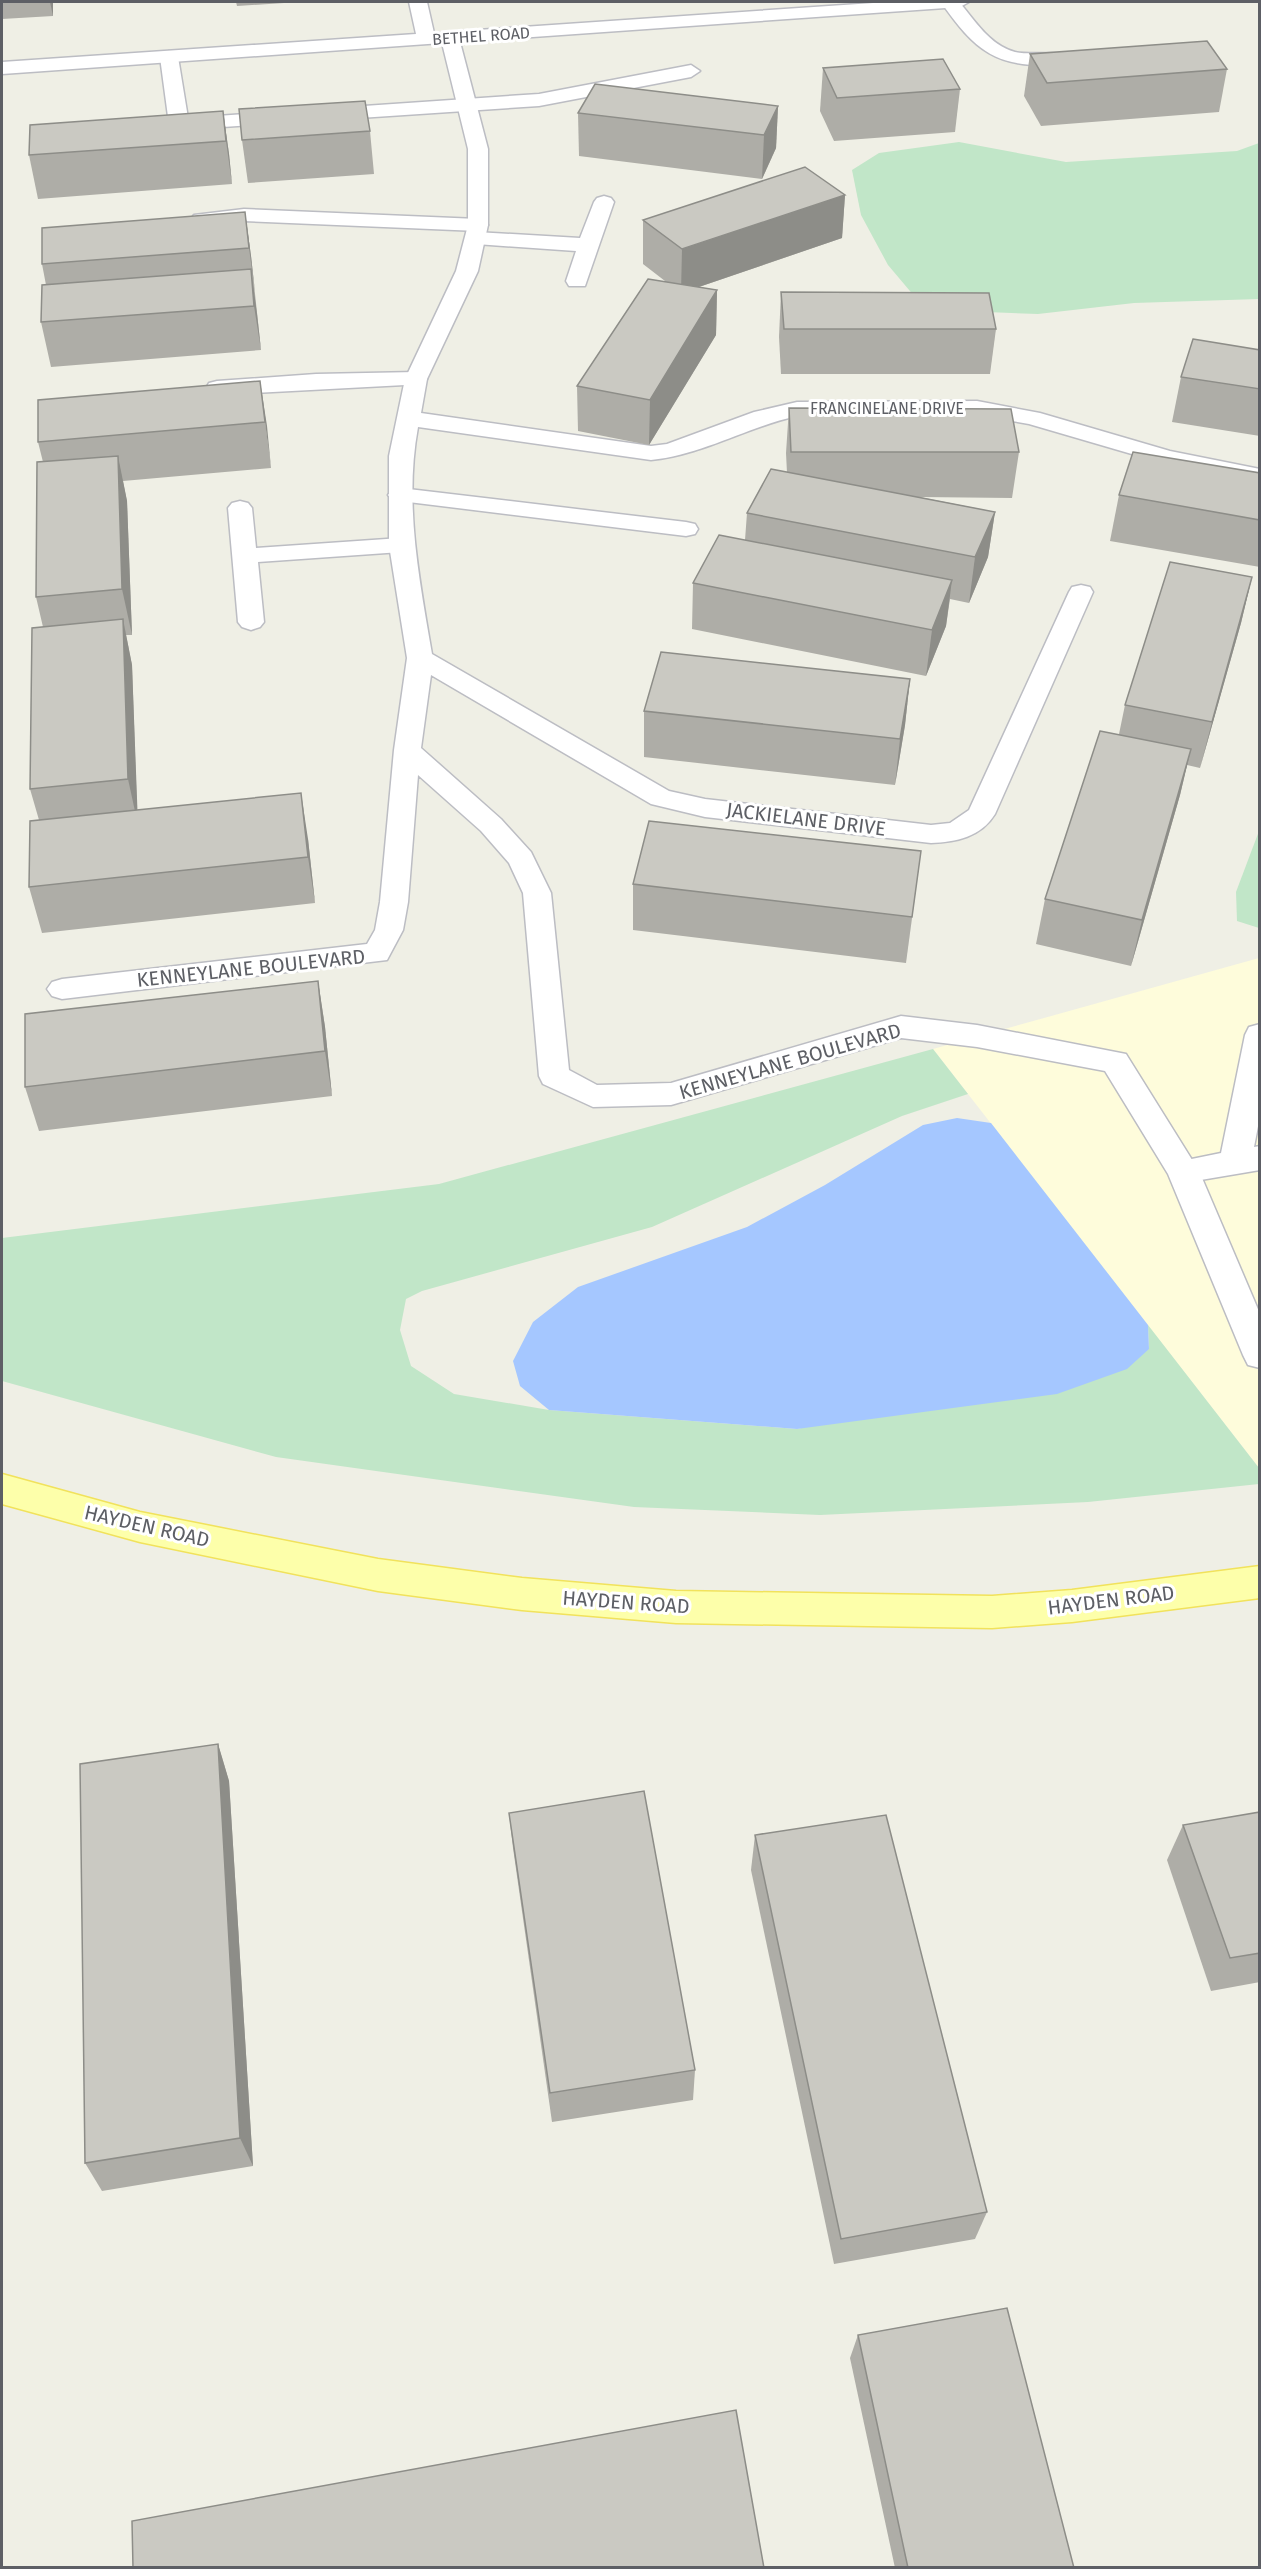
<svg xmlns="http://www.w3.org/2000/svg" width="1261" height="2569" font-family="'Fira Sans',sans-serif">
  <rect width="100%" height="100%" fill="#efefe5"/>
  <path fill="#fefcdb" d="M1259,958v510l-326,-419z"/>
  <g fill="#c1e6c8">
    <path d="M959,142l107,20 171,-11 22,-8v156l-125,4 -96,11 -78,-3 -45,-14 -27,-32 -27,-50 -9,-45 27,-17z"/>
    <path d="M1259,831l1,97h-1l-22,-7 -1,-29z"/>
    <path d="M933,1049l35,45 -66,22 -250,111 -230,64 -16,8 -6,31 11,36 43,28 95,16 248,19 352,-80 -1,-24 111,143v16l-171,18 -268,13 -186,-8 -358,-50 -274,-76v-143l437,-54z"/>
  </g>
  <path fill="#a5c7ff" d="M957,1118l34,5 157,202 1,24 -22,20 -70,25 -260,35 -248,-19 -29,-24 -7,-25 20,-39 45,-35 169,-60 78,-42 98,-60z"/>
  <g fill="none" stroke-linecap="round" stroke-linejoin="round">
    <defs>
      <g id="lane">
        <path d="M941,2h18c16,18 30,43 56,50 15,4 61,-3 68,7 -5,8 -17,6 -26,6 -61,3 -82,-14 -116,-63z"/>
        <path d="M169,51l9,6 10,61 351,-24 152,-29 9,6 -9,6 -152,29 -360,24 -10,-6 -9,-67z"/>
        <path d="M604,196l7,2 3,4 -29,84h-16l-3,-5 10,-30 -100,-7 -7,-2 -3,-4 3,-4 7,-2 104,6 14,-36 3,-4z"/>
        <path d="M244,209l234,10 7,2 3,4 -3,4 -7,2 -234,-10 -43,4 -7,-2 -3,-4 3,-4z"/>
        <path d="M416,372l8,2 3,5 -3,5 -207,11 -8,-2 -3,-5 3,-5 8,-2 99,-7z"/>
        <path d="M400,488l286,34 9,2 3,5 -3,5 -9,2 -294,-36 -4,-5 4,-5z"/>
        <path d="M240,501l8,2 4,5 4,40 145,-10 9,2 3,5 -3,5 -9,2 -143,10 6,60 -4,5 -9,3 -9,-3 -4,-5 -10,-114 4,-5z"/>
        <path d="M1260,1024v92l-6,31 6,-1v24l-77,13 -11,-4 -5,-8 5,-8 49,-10 24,-118 4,-8z"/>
      </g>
      <path id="street" d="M409,2h18l7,31 454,-31h81l-9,5 -500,35 28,107v76l-10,46 -51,108 -6,34 230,33 16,-2 87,-32 43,-10 180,-1 63,12 130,38 90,18v14l-94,-19 -137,-40 -52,-9 -180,1c-50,11 -95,39 -146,44l-233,-33c-14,76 1,151 14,227l237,137 36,8 226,26 19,-2 19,-13 100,-218 3,-5 9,-2 9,2 3,5 -98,222c-14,23 -39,28 -64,29l-226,-26 -54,-13 -220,-129 -10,73 80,71 30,33 20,41 18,177 28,15 74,-2 230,-67 76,9 149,29 73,117 61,143v54l-12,-3 -5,-10 -75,-181 -63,-103 -128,-24 -76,-9 -230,67 -78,2 -50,-23 -4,-8 -16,-183 -14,-30 -28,-32 -63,-56 -10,127 -5,28 -16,30 -325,39 -10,-3 -5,-7 5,-7 10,-3 305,-35 8,-14 5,-28 14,-152 13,-92 -18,-113v-89l16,-77 51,-108 12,-46v-76l-26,-106 -440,31v-12l414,-28z"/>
      <path id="primary" d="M2,1474l138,38 238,47 144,19 154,13 316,5 80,-6 188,-24v32l-188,24 -80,6 -316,-5 -154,-13 -144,-19 -238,-49 -138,-38z"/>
    </defs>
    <use href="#lane" stroke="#bcbdc3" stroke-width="3"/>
    <use href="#street" stroke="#bcbdc3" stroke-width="3"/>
    <use href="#primary" stroke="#f1e25c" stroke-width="3"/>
    <use href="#lane" fill="#fff" fill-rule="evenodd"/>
    <use href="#street" fill="#fff" fill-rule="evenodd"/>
    <use href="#primary" fill="#fdffaa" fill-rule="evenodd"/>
  </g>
  <g fill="#aeada7">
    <path d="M2,2h51v14l-51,3z"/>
    <path d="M236,2h63l-62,4z"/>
    <path d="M1030,54l197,15 -8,43 -178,14 -17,-30z"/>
    <path d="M823,68l137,21 -5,43 -121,9 -14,-30z"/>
    <path d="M778,106l-2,42 -14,31 -183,-23 -1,-43z"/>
    <path d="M223,111l6,43 3,30 -194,15 -9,-44z"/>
    <path d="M370,131l4,43 -126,9 -6,-43z"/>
    <path d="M845,195l-3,43 -143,49 18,3 -1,45 -67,110 -71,-14 -1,-45 88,-105 -22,-17v-44z"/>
    <path d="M245,212l6,44 10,94 -210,17 -10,-45 5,-37 -4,-21z"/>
    <path d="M781,292l215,37 -6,45h-209l-2,-37z"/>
    <path d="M1260,350v86l-88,-14 9,-45z"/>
    <path d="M260,381l11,87 -148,13 4,20 5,134h-6l6,30 5,145 171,29 7,64 -273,30 -13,-46 10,-67 -9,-31 13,-162 -7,-30 7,-135 -5,-20z"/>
    <path d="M789,408l230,44 -7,46 -92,-1 75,15 -7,45 -19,46 -19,-4 -4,27 -20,50 -234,-47 1,-46 52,-43 2,-27 40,-40 -1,-20z"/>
    <path d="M1260,473v94l-150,-26 9,-46z"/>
    <path d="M1252,577l-11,46 -41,145 -13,-3 -7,30 -49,171 -95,-22 9,-45 74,-165 6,-29z"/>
    <path d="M910,679l-5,46 -10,60 -251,-28v-46z"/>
    <path d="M921,851l-15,112 -273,-33v-46z"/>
    <path d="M318,981l7,46 7,69 -293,35 -14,-44z"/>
    <path d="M218,1744l11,37 24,385 -151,25 -17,-28z"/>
    <path d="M1260,1812v170l-49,9 -44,-131 16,-35z"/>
    <path d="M509,1813l186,257 -2,30 -141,22 -39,-274z"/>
    <path d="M755,1835l232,377 -12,27 -141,25 -83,-394z"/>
    <path d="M858,2335l216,233h-179l-45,-210z"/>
  </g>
  <g fill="#8d8d88">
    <path d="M50,2h3v14z"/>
    <path d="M778,106l-2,42 -14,31 2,-44z"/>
    <path d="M223,111l6,43 3,30 -6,-43z"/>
    <path d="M845,195l-3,43 -161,55 1,-44z"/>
    <path d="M245,212l6,44 4,36 -6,-44z"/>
    <path d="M251,269l6,45 4,36 -7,-44z"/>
    <path d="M717,290l-1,45 -67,110 1,-45z"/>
    <path d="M260,381l7,45 4,42 -6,-46z"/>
    <path d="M118,456l9,45 5,134 -10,-46z"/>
    <path d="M995,512l-7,45 -19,46 6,-46z"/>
    <path d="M1252,577l-11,46 -41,145 12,-46z"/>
    <path d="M952,580l-6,46 -20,50 6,-46z"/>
    <path d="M123,619l9,46 6,160 -10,-46z"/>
    <path d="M910,679l-5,46 -10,60 5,-46z"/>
    <path d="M1191,749l-11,46 -49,171 11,-46z"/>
    <path d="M301,793l7,46 7,64 -7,-46z"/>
    <path d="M318,981l7,46 7,69 -7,-45z"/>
    <path d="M218,1744l11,37 24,385 -13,-28z"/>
  </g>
  <g fill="#cac9c2" stroke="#8d8d88" stroke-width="1.5">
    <path d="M1207,41l20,28 -180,14 -17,-29z"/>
    <path d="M943,59l17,30 -123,9 -14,-30z"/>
    <path d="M595,84l183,22 -14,29 -186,-22z"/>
    <path d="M365,101l5,30 -128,9 -3,-31z"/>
    <path d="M223,111l3,30 -197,14 1,-30z"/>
    <path d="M805,167l40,28 -163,54 -39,-29z"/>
    <path d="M245,212l4,36 -207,16v-36z"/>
    <path d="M251,269l3,37 -213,16 1,-37z"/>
    <path d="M648,279l69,11 -67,110 -73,-14z"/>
    <path d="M781,292l208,1 7,36h-212z"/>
    <path d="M1193,339l67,11v39l-79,-12z"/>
    <path d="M260,381l5,41 -227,20v-42z"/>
    <path d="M789,408l222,1 8,43h-228z"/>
    <path d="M1133,452l127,21v47l-141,-25z"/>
    <path d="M118,456l4,133 -86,8 1,-135z"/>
    <path d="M771,469l224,43 -20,45 -228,-44z"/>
    <path d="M719,535l233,45 -20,50 -239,-47z"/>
    <path d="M1170,562l82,15 -40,145 -87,-17z"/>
    <path d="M123,619l5,160 -98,10 2,-161z"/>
    <path d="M661,652l249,27 -10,60 -256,-28z"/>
    <path d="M1100,731l91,18 -49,171 -97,-21z"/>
    <path d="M301,793l7,64 -279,30 1,-66z"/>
    <path d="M649,821l272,30 -9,66 -279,-33z"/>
    <path d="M318,981l7,70 -300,36v-73z"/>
    <path d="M218,1744l22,394 -155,25 -5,-399z"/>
    <path d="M644,1791l51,279 -145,23 -41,-280z"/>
    <path d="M1260,1812v141l-30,5 -47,-133z"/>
    <path d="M886,1815l101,397 -146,27 -86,-404z"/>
    <path d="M1007,2308l67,260h-166l-50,-233z"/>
    <path d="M736,2410l28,158h-631l-1,-47z"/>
  </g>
  <g text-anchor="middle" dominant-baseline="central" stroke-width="6" stroke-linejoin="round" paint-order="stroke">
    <g font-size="16" fill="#5d5f65" stroke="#fff">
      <text transform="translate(481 36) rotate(-4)">BETHEL ROAD</text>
      <text x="887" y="408">FRANCINELANE DRIVE</text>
    </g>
    <g font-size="20" fill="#5d5f65" stroke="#fff">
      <text transform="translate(806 819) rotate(7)">JACKIELANE DRIVE</text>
      <text transform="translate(251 968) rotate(-6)">KENNEYLANE BOULEVARD</text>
      <text transform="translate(790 1061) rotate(-16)">KENNEYLANE BOULEVARD</text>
      <text transform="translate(147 1526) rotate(13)">HAYDEN ROAD</text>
      <text transform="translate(1111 1600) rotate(-7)">HAYDEN ROAD</text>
      <text transform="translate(626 1602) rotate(4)">HAYDEN ROAD</text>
    </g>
  </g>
  <rect width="1261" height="2569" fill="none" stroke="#5d5f65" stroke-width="6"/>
</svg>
